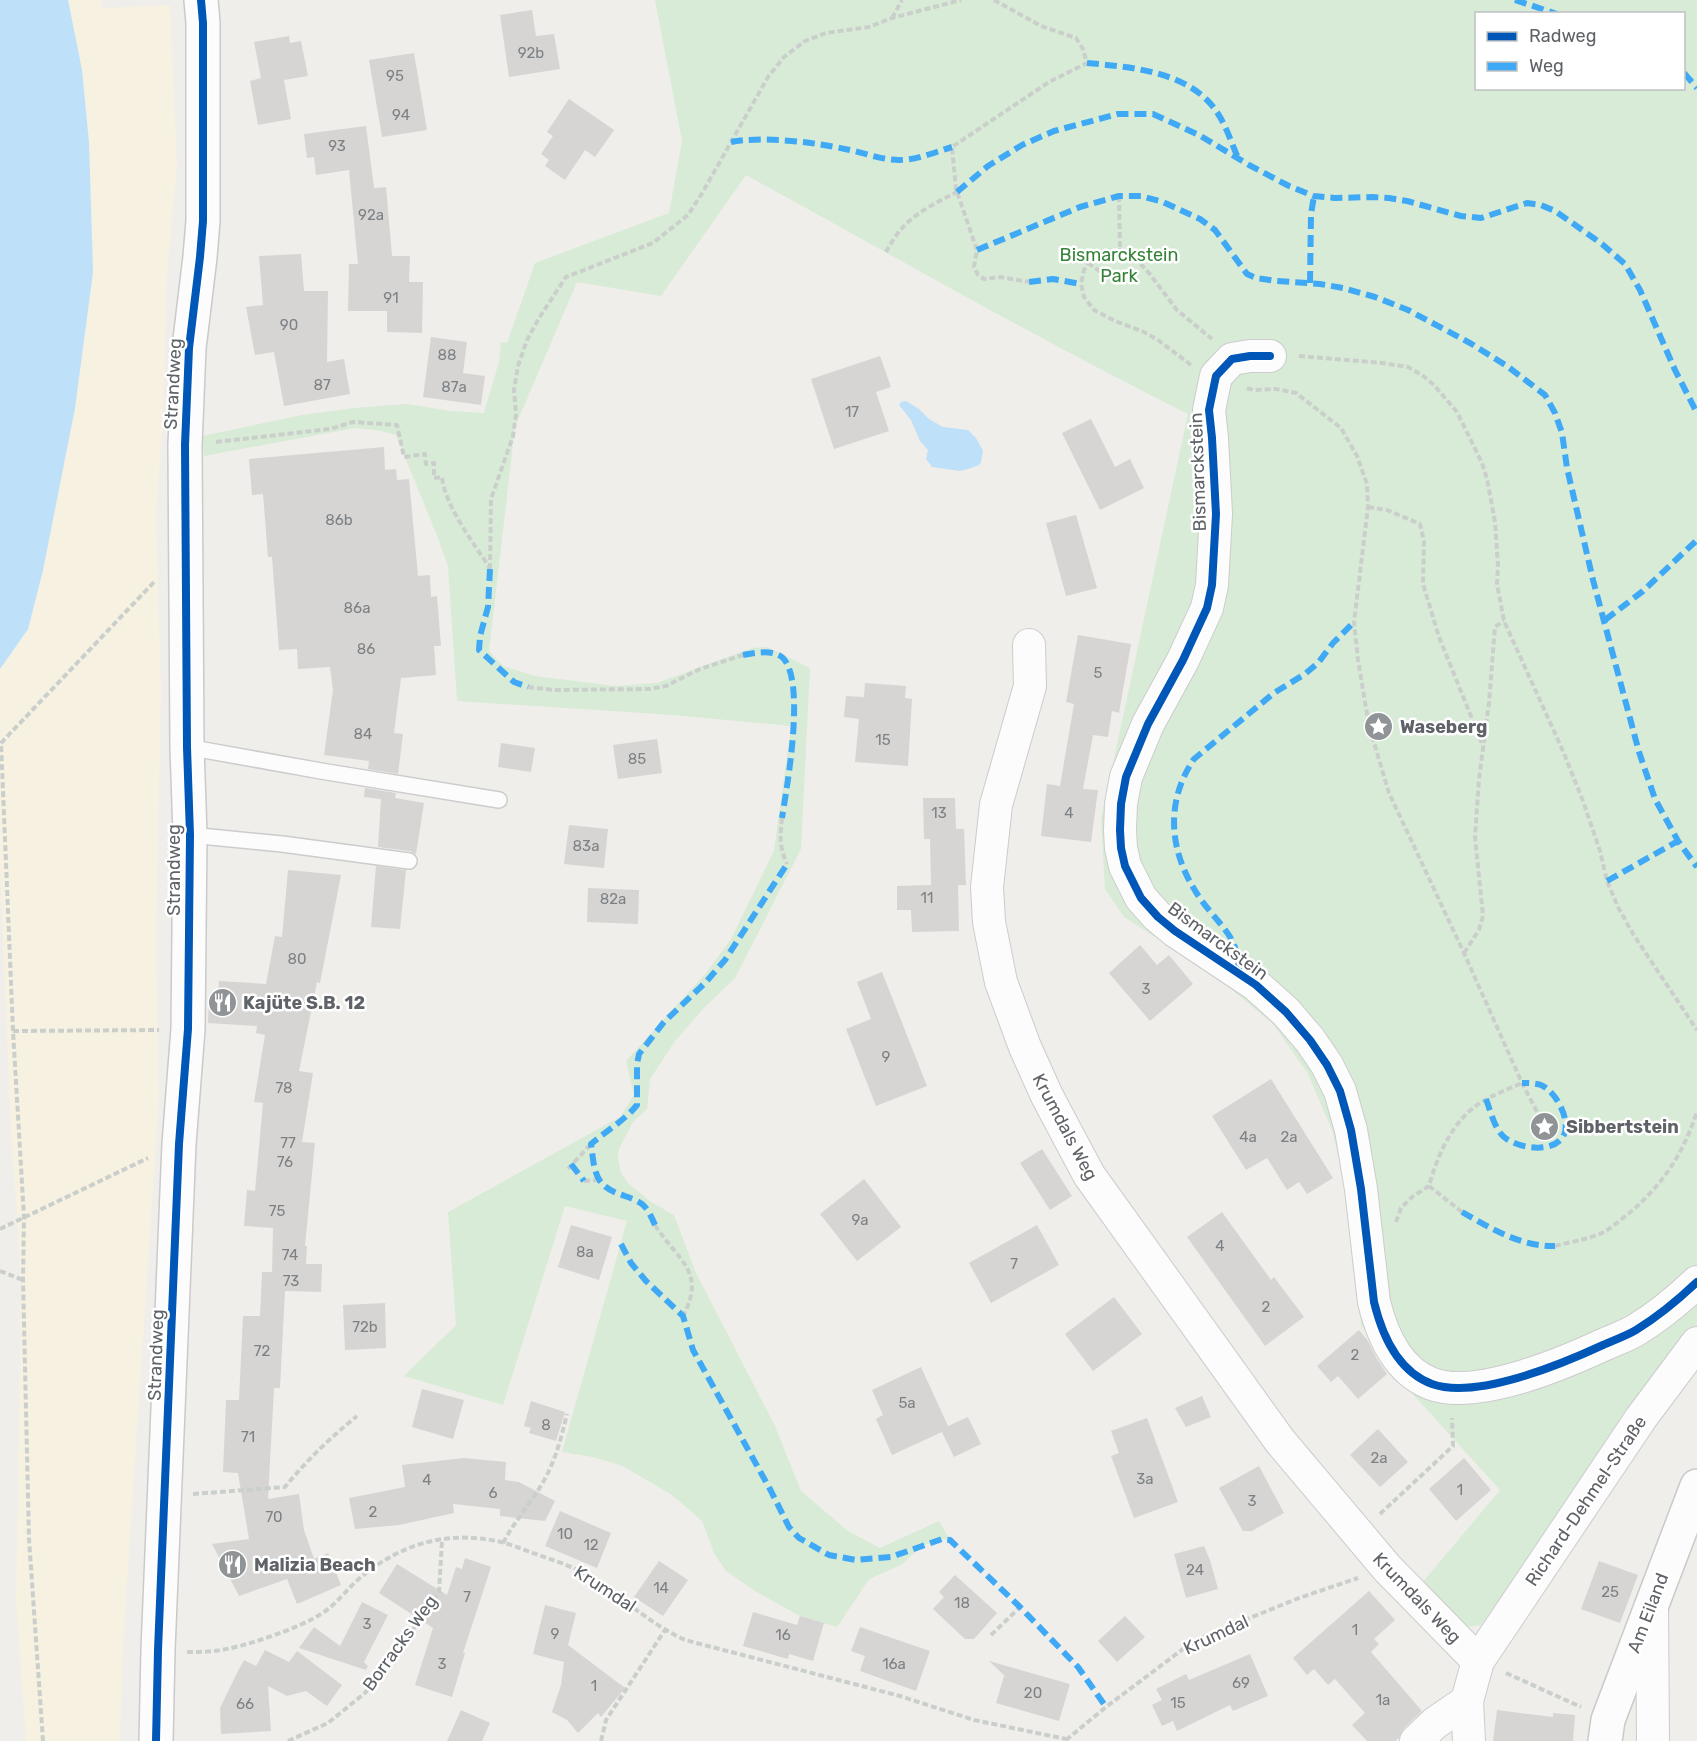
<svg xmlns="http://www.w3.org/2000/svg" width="1697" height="1741" font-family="Rubik,sans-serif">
  <rect width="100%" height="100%" fill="#efeeea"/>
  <path fill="#d8ebd6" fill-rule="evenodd" d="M655,0h1042v1336l-216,289 -14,2 -13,-5 -32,-39 78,-93 -91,-100 -48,-65 -10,-116 -19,-79 -25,-58 -34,-48 -61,-51 -88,-56 -19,-28 -4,-70 87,-405c-150,-75 -295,-158 -442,-239l-85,121 -84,-14 -62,145 -26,224 14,15 32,10 80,10 42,-3 95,-35 16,-1 42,21 -9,181 -66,129 -31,30 -29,33 -25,38 -3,30 -14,13 -14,27 -1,10 3,14 7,10 23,19 23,13 22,58 79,153 26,65 47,40 32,17 59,-27 11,19 -8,-1 -20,7 -21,19 -32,14 -32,48 -37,-11 -45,-25 -29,-20 -11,-16 -13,-34 -30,-26 -49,-29 -30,-9 -31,-5 65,-231 -62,-15 -62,199 -99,-29 52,-51 -8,-113 172,-95 14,-22 -8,-34 80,-88 25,-34 43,-88 17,-125 -118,-11 -216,-14 -9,-135 -12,-33 -40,-98 -19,-5 -22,-2 -151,28 -2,-20 100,-21 52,-7 53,-4 44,7 33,2 15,-51 2,-20 6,1 28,-80 134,-50 13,-72zM1476,14h208v74h-208z"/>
  <path fill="#f6f1e1" d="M68,0h33l1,8 68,-3 7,161 -10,109 -4,142 -7,99 5,174 -5,253 3,154 -36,548 -3,96h-94l-10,-140 5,-316 -4,-69 -6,-81 -11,-269v-197l28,-40 15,-59 32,-162 18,-136 -4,-129 -7,-73z"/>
  <g fill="#bfe0f9">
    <path d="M0,0h68l14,70 7,73 4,129 -18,136 -32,162 -15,59 -28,40z"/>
    <path d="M906,401l13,8 10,10 14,8 25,3 8,8 7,13 -2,11 -2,3 -8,3 -11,3 -28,-4 -6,-8 2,-9 -8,-9 -9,-21 -12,-15 2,-3z"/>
  </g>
  <g fill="#d6d5d3">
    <path d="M532,10l4,26 18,-2 6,35 -51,8 -9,-62z"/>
    <path d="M289,36l1,7 11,-2 7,35 -24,4 7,39 -33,6 -8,-44 11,-3 -7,-36z"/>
    <path d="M414,53l13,77 -45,7 -13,-77z"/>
    <path d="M569,99l45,31 -19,27 -10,-7 -20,30 -20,-14 4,-6 -8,-6 12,-18 -6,-4z"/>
    <path d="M366,126l8,62 12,-1 6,69h18l-1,26h14l-1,51 -35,-1v-21h-39l1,-47h9l-9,-94 -33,5 -2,-18 -7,1 -3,-24z"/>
    <path d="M301,254l3,37h24l-1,71 17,-3 6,35 -66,12 -10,-54 -19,3 -9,-48 17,-2 -4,-49z"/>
    <path d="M431,337l36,5 -4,31 22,3 -4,29 -58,-8z"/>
    <path d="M880,356l11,31 -15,5 13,39 -55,18 -23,-70z"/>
    <path d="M1091,419l24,48 15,-8 14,29 -44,22 -38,-77z"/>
    <path d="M384,447l1,23 11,-1 1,11 12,-1 9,97 12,-1 1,22 6,-1 4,50h-7l2,29 -35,3 -7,55 9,1 -5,40 -30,-5 1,-8 -45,-6 9,-65 -3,-23 -32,2 -1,-20 -18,1 -7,-93h-4l-5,-63 -11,1 -3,-36z"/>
    <path d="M1076,515l21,73 -31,8 -20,-73z"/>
    <path d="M1078,635l53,9 -12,69 -7,-2 -4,26 -15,-2 -10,54 15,1 -7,52 -50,-6 6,-52 13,2 14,-82 -8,-2z"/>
    <path d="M865,683l41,3 -1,12 7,1 -4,67 -53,-4 4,-43 -15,-2 2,-21 18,1z"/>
    <path d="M657,739l5,34 -44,6 -5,-34z"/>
    <path d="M501,743l34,5 -4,24 -33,-5z"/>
    <path d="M365,788l31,5 -1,5 29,5 -8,51 -6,-3 -32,-4 3,-48 -17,-2z"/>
    <path d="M923,798h32l1,31h8l2,56h-8l1,46 -47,1 -1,-22h-14v-24l34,-1 -1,-46h-6z"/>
    <path d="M569,825l39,4 -4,39 -40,-4z"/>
    <path d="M376,866l30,4 -6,59 -29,-2z"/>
    <path d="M288,870l53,5 -21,108 -3,-1 -18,89 14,2 -11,69 13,1 -10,103h2l-1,18h16l-1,28 -36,-1 -5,97h-6l-6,111 31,-5 5,36 10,29 14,-6 13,32 -44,19 -10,-25 -48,17 -27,-52 37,-5 -11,-66 -15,-1 3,-72h13l4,-84h17l2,-44h10l1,-44 -29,-2 3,-36 8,1 8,-88 -9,-1 11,-67 -9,-2 1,-7 -49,-3 1,-27h9l1,-15 47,3 9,-48 7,1z"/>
    <path d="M588,888l51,2 -1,34 -51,-2z"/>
    <path d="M1140,945l17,20 12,-10 24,29 -43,37 -41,-48z"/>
    <path d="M882,972l45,114 -51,20 -30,-77 25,-10 -14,-37z"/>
    <path d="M1271,1079l62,99 -26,16 -8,-12 -12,8 -20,-32 -21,12 -34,-54z"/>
    <path d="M1042,1149l30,47 -22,14 -30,-47z"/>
    <path d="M864,1179l37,48 -44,34 -37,-47z"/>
    <path d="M1222,1212l49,68 3,-3 30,40 -39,29 -78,-109z"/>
    <path d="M571,1225l41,12 -13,43 -41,-13z"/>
    <path d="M1037,1225l22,40 -68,38 -22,-40z"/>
    <path d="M1114,1297l28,37 -49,37 -28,-37z"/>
    <path d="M385,1303l1,45 -41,2 -2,-45z"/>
    <path d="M1359,1330l9,11 9,18 10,15 -29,25 -20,-23 -7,6 -14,-16z"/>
    <path d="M921,1367l27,59 20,-9 13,27 -27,13 -12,-25 -50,23 -16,-36 7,-4 -11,-25z"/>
    <path d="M422,1389l42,11 -11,39 -41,-12z"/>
    <path d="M1202,1396l9,21 -25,10 -11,-19z"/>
    <path d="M531,1401l34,11 -9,29 -27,-8 2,-5 -7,-2z"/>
    <path d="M1147,1418l31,84 -44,16 -23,-62 8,-3 -8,-22z"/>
    <path d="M1378,1429l30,33 -28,25 -30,-32z"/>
    <path d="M464,1458l42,4 -1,18 14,2 36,19 -10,20 -45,-5v-7l-47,-5 1,9 -55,12 -44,4 -6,-31 56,-11 -3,-22z"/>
    <path d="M1464,1458l27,32 -35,31 -27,-32z"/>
    <path d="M1259,1466l25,47 -32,18h-9l-24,-43z"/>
    <path d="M560,1511l51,22 -14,35 -52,-22z"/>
    <path d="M1204,1546l6,14 8,29 -32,9 -12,-44z"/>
    <path d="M465,1558l26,9 -28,86h2l-13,44 -37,-12 18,-57 -54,-35 18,-29 50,31 9,-28 6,2z"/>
    <path d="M659,1561l29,19 -25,36 -29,-19z"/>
    <path d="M1599,1561l39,14 -18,48 -39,-14z"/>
    <path d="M955,1575l42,38 -23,26h-9l-32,-30 11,-12 -5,-5z"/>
    <path d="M1369,1591l26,29 -21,19 5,5 -8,8 51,59 -18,17 -5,10 -4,3h-28l-15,-16 13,-12 -30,-34 -7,6 -14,-16 -7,6 -14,-17z"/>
    <path d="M362,1602l26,13 -24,47 4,4 -2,4 -67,-22 15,-21 26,19z"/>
    <path d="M545,1605l31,8 -8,32 57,43 -24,29 -3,-4 -20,20 -11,-13 -15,-8 9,-27 3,-23 -31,-8z"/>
    <path d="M753,1612l44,13 3,-9 24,7 -11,38 -24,-7 -1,5 -45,-13z"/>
    <path d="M1125,1616l20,21 -28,25 -19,-21z"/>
    <path d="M860,1627l70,24 -14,40 -56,-20 5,-15 -14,-5z"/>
    <path d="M265,1650l24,12 8,-11 45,34 -15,21 -21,-15 -19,5 -19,-10 3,45 -50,3 -1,-26 18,-37 6,-11 12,6z"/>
    <path d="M1250,1654l18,42 -35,15 -3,-6 -53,26 -4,-10 -11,5 -10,-21 10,-5 -6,-11 30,-15 3,6z"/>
    <path d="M989,1661l81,23 -11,37 -63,-18 8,-27 3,2z"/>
    <path d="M461,1710l29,13 -8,18h-35z"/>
    <path d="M1497,1710l56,7v-4l22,2 -2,26h-80z"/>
  </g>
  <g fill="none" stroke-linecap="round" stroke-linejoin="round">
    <defs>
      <g id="lane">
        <path d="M187,747l134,24 178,29"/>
        <path d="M190,835l92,9 127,17"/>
      </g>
      <g id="street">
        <path d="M1270,356h-20l-18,3 -16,17 -7,34 3,28 4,76 -4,71 -5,23 -24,52 -35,64 -22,53 -5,27 -1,26 1,18 4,18 16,32 17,19 17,14 81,54 30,27 24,28 17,25 13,26 11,39 10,59 13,113c8,33 23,69 58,82 44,16 130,-20 171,-39 11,-5 23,-9 33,-15 23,-14 42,-30 61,-48"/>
        <path d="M1029,645l1,41 -34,119 -9,82 2,35 12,60 24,65 22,49 42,79 191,266 107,127 91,93"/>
        <path d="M1652,1606l1,135"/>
        <path d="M1416,1741l19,-18 32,-22"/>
        <path d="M1469,1741l-2,-40 11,-40 163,-243 56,-75"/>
      </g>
      <g id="secondary">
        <path d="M156,1741l2,-91 21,-506 9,-115 2,-194 -3,-88 -2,-302 4,-97 11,-91 3,-36v-198l-2,-23"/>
        <path d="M1605,1741l3,-21 89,-234"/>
      </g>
    </defs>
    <use href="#lane" stroke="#cbcccc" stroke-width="18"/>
    <use href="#street" stroke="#cbcccc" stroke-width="34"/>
    <use href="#secondary" stroke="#cacacb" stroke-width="36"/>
    <g stroke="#cacfcc" stroke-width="4" stroke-dasharray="6 3" stroke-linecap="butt">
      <path d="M994,0l47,26 35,12 7,11 4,14 -38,19 -97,65 4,42 21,61 -3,16 4,9 6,4 16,-2 29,5"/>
      <path d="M892,18l10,-18"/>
      <path d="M1119,196l1,54"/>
      <path d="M886,252c5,-9 11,-19 19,-27 14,-14 34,-24 52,-33"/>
      <path d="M1088,263l29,20"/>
      <path d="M1299,356l83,7 26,4 14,8 12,10 23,27 25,51 5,16 8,43 3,44 -1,18 7,37 59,130 20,50 17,50 7,30 11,26 15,27 64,96"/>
      <path d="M1191,365l-33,-25 -14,-8 -29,-11 -21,-11 -10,-13 -3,-13 3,-14 4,-7 18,-12 14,-1 16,9 13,14 28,37 35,29"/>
      <path d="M1247,388l6,2 23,-1 20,4 45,35 16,28 10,28 1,23 -14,115 4,38 11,66 20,67 75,160 58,130 23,44"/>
      <path d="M216,442l114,-13 23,-7 44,3 7,32 21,-3 1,10 8,-1v15l8,-1c3,29 32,67 48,91"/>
      <path d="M1368,507l19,3 33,14 4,17 -1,43 16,53 44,109"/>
      <path d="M490,569l1,-70 22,-63 3,-22 -2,-24 4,-24 9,-26 12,-22 27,-41 87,-34 35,-28 13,-20 67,-118 16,-20 21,-16 21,-8 43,-6 23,-9 69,-18"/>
      <path d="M528,687l27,3 95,-1 16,-3 34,-17 43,-14"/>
      <path d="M782,818c-2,19 -3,28 5,46"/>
      <path d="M1464,953l15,-23 4,-14 -8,-79 4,-58 10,-76 6,-76 9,-6"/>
      <path d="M13,1031l146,-1"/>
      <path d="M568,1169l23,-25"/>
      <path d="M584,1181l15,-1"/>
      <path d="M1429,1186l33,26"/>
      <path d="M1396,1222l5,-14 11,-11 17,-11c8,-30 24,-66 51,-83 13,-8 28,-14 42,-20"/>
      <path d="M655,1225c22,35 52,46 28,91"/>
      <path d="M0,1229l148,-71"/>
      <path d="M1555,1246c15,-4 35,-7 49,-14 10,-6 20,-15 29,-22 32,-29 51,-58 64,-99"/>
      <path d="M0,1271l23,9"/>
      <path d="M193,1494l92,-7c22,-27 45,-49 72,-71"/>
      <path d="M1380,1514l73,-68 -1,-28"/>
      <path d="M503,1543c11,-21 27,-39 39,-59 13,-22 19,-45 25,-70"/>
      <path d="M991,1635l29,-28"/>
      <path d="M187,1652c9,0 18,0 27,-1 25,-2 86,-23 107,-37 16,-10 26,-25 40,-37 41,-34 88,-47 140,-35 12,3 23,8 35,12 18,7 38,12 54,23 32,20 60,47 95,63l215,56 74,24 92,19"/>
      <path d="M1506,1673l75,34"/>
      <path d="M1066,1740l40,-33 81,-61 16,-9 96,-39 59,-20"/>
      <path d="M43,1741l-14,-202 -6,-259 1,-63 -11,-186 -12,-288 154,-162"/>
      <path d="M288,1741l40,-18 37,-30 34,-44 40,-56 3,-53"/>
      <path d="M601,1741l5,-21 59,-90"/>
    </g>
    <use href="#lane" stroke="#fdfcfc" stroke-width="15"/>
    <use href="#street" stroke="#fdfcfc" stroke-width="32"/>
    <use href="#secondary" stroke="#fdfcfc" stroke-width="33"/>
    <g stroke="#3fa9f5" stroke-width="6" stroke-dasharray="12 6" stroke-linecap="butt">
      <path d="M1515,0l42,14"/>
      <path d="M1087,63c43,4 99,8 127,45 11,14 17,34 24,50"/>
      <path d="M1684,73l13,15"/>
      <path d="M731,142c30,-6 83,0 114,7 17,3 36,11 54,11 18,0 36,-8 53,-13"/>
      <path d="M957,192l31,-26 34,-21 32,-14 64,-17h35l46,21 50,30 40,21 25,10 21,2 37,-1 17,1 18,3 54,15 20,2 46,-15 14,2 14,6 23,16 24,17 23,20 15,26 35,80 22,43"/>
      <path d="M977,250l103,-43 39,-11h22l22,6 37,17 15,11 32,44 9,4 21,3 43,3 23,4 32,9 33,13 62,33 37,23 38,29 10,18 7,20 5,35 26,112 46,172 16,47 23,42 19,26"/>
      <path d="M1029,282l24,-3 28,5"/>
      <path d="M1310,283l1,-69 3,-18"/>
      <path d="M490,569l-2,38 -8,29 -1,14 35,32 14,5"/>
      <path d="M1605,620l38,-29 54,-51"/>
      <path d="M743,655c11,-2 31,-6 40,3 23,24 4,128 -1,160"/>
      <path d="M1607,881l71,-40"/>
      <path d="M1240,974c-2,-10 -3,-23 -7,-32 -8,-15 -21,-27 -31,-41 -32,-44 -39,-96 -8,-142l80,-66 31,-19 13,-11 15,-20 21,-21"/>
      <path d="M1486,1099c5,13 8,29 18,38 14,12 54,18 61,-5 4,-16 -10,-41 -24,-47 -6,-2 -13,-2 -19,-2"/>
      <path d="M571,1164l13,17"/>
      <path d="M1462,1212c28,16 59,35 93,34"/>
      <path d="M655,1225c-3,-7 -7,-16 -13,-21 -12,-9 -32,-9 -42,-23 -7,-10 -7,-25 -9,-37 15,-13 33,-23 46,-39v-41l2,-10 25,-32 41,-39 20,-23 62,-96"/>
      <path d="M621,1244l10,19 15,18 37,35 10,34 78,141 18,36 10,11 30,17 27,5 35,-3 51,-18 8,1 70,67 58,60 28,40"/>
    </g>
    <defs>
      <g id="cycleway">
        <path d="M1270,356h-20l-18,3 -16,17 -7,34 3,28 4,76 -4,71 -5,23 -24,52 -35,64 -22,53 -5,27 -1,26 1,18 4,18 16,32 17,19 17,14 81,54 30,27 24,28 17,25 13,26 11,39 10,59 13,113c8,33 23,69 58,82 44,16 130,-20 171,-39 11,-5 23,-9 33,-15 23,-14 42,-30 61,-48"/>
        <path d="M156,1741l2,-91 21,-506 9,-115 2,-194 -3,-88 -2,-302 4,-97 11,-91 3,-36v-198l-2,-23"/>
      </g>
    </defs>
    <use href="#cycleway" stroke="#fff" stroke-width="11"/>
    <use href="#cycleway" stroke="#0057b8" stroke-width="8"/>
  </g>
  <defs>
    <symbol id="sight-disc" viewBox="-11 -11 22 22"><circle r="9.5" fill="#919496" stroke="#fff"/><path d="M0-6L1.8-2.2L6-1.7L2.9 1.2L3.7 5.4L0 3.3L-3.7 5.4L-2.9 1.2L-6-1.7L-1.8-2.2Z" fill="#fff"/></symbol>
    <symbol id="restaurant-disc" viewBox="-11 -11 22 22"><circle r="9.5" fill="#919496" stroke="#fff"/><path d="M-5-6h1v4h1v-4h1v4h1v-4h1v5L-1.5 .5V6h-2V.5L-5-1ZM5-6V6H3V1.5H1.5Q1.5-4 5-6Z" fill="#fff"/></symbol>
  </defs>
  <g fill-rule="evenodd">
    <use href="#sight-disc" x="1362" y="710" width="33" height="33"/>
    <use href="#restaurant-disc" x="206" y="986" width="33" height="33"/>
    <use href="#sight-disc" x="1528" y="1110" width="33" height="33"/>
    <use href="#restaurant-disc" x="216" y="1548" width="33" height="33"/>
  </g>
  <g text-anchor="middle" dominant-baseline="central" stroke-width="5" stroke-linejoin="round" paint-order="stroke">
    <g font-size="15" fill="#7e8184">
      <text x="531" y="53">92b</text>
      <text x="395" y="76">95</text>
      <text x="401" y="115">94</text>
      <text x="337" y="146">93</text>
      <text x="371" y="215">92a</text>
      <text x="391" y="298">91</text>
      <text x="289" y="325">90</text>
      <text x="447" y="355">88</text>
      <text x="322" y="385">87</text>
      <text x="454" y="387">87a</text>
      <text x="852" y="412">17</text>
      <text x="339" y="520">86b</text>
      <text x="357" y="608">86a</text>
      <text x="366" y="649">86</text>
      <text x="1098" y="673">5</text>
      <text x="363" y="734">84</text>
      <text x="883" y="740">15</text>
      <text x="637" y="759">85</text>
      <text x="939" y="813">13</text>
      <text x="1069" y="813">4</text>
      <text x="586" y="846">83a</text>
      <text x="927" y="898">11</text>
      <text x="613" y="899">82a</text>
      <text x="297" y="959">80</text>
      <text x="1146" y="989">3</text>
      <text x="886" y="1057">9</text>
      <text x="284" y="1088">78</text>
      <text x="1248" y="1137">4a</text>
      <text x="1289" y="1137">2a</text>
      <text x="288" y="1143">77</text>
      <text x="285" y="1162">76</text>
      <text x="277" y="1211">75</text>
      <text x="860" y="1220">9a</text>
      <text x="1220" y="1246">4</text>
      <text x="585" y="1252">8a</text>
      <text x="290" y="1255">74</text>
      <text x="1014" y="1264">7</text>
      <text x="291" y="1281">73</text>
      <text x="1266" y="1307">2</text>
      <text x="365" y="1327">72b</text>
      <text x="262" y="1351">72</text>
      <text x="1355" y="1355">2</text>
      <text x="907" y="1403">5a</text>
      <text x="546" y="1425">8</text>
      <text x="248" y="1437">71</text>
      <text x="1379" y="1458">2a</text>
      <text x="1145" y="1479">3a</text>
      <text x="427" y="1480">4</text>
      <text x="1460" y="1490">1</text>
      <text x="493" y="1493">6</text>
      <text x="1252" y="1501">3</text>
      <text x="373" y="1512">2</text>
      <text x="274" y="1517">70</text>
      <text x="565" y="1534">10</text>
      <text x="591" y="1545">12</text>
      <text x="1195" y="1570">24</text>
      <text x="661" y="1588">14</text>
      <text x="1610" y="1592">25</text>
      <text x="467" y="1597">7</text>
      <text x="962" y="1603">18</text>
      <text x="367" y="1624">3</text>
      <text x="1355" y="1630">1</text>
      <text x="555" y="1634">9</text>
      <text x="783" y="1635">16</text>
      <text x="442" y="1664">3</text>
      <text x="894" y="1664">16a</text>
      <text x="1241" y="1683">69</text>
      <text x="594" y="1686">1</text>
      <text x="1033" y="1693">20</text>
      <text x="1383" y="1700">1a</text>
      <text x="1178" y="1703">15</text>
      <text x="245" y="1704">66</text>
    </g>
    <g font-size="18" fill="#348238" stroke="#fff">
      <text x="1119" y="255">Bismarckstein<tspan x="1119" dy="21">Park</tspan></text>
    </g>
    <g font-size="18" fill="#5f6368" stroke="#fff">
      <text transform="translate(173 384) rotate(-87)">Strandweg</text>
      <text transform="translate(1198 472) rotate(-92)">Bismarckstein</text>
      <text transform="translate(174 870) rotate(-90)">Strandweg</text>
      <text transform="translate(1218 941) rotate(36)">Bismarckstein</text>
      <text transform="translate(1065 1127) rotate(62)">Krumdals Weg</text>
      <text transform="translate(156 1355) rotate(-88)">Strandweg</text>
      <text transform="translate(1586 1501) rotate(-56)">Richard-Dehmel-Straße</text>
      <text transform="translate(605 1589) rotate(33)">Krumdal</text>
      <text transform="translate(1417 1598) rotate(46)">Krumdals Weg</text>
      <text transform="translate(1648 1613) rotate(-69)">Am Eiland</text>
      <text transform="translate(1216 1635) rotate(-25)">Krumdal</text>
      <text transform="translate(400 1643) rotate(-54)">Borracks Weg</text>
    </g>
    <g font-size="18" font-weight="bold" fill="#5f6368" stroke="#fff" text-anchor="start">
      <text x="1400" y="727">Waseberg</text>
      <text x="243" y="1003">Kajüte S.B. 12</text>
      <text x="1566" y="1127">Sibbertstein</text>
      <text x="254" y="1565">Malizia Beach</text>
    </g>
  </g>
  <rect x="1475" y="12" width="210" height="78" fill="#ffffff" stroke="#bfc1c3" stroke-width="1.5"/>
  <rect x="1487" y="32" width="30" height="9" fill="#0057b8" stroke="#bfc1c3" stroke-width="1.5"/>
  <text x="1529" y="42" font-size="18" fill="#5f6368">Radweg</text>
  <rect x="1487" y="62" width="30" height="9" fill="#3fa9f5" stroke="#bfc1c3" stroke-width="1.5"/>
  <text x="1529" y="72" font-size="18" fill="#5f6368">Weg</text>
</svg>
